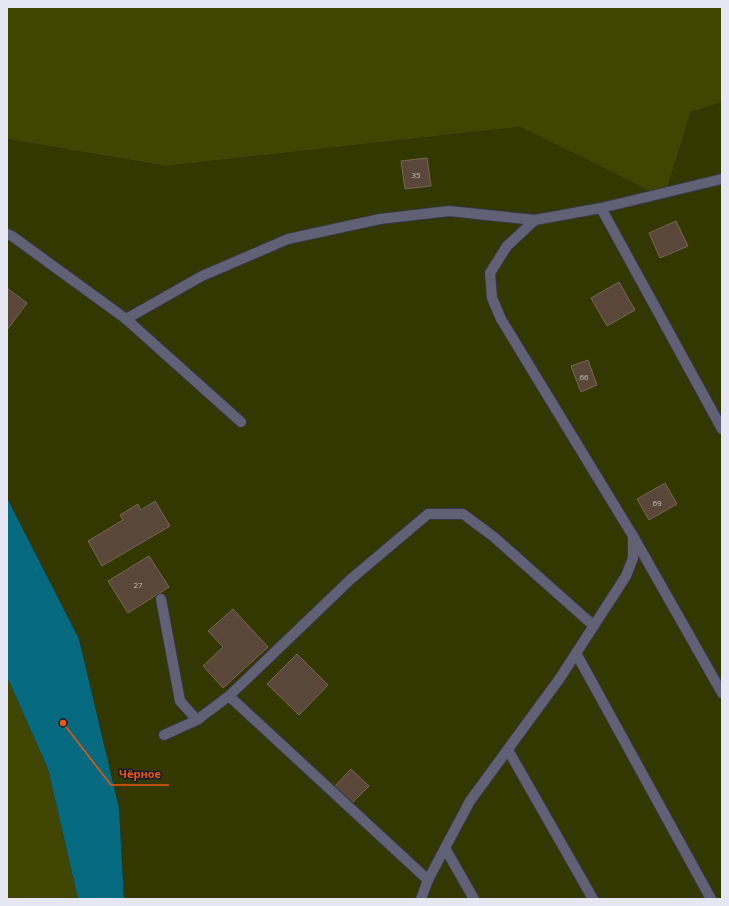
<svg xmlns="http://www.w3.org/2000/svg" width="729" height="906" font-family="'Open Sans',sans-serif">
  <rect width="100%" height="100%" fill="#1a192a"/>
  <path fill="#333700" d="M722,102v797h-598l-5,-91 -40,-169 -72,-141v-359l159,27 354,-39 144,71 27,-86z"/>
  <g fill="#404500">
    <path d="M7,7h715v95l-31,10 -27,86 -144,-71 -354,39 -159,-27z"/>
    <path d="M7,677l41,92 30,130h-71z"/>
  </g>
  <path fill="#05697f" d="M7,498l72,141 40,169 5,91h-46l-30,-130 -41,-92z"/>
  <g fill="#594839" stroke="#765">
    <path d="M427,158l4,28 -26,3 -4,-28z"/>
    <path d="M676,221l12,25 -28,12 -11,-25z"/>
    <path d="M619,282l16,28 -28,16 -16,-28z"/>
    <path d="M7,288l20,15 -20,27z"/>
    <path d="M588,360l9,25 -16,7 -10,-26z"/>
    <path d="M665,483l12,21 -28,16 -12,-21z"/>
    <path d="M155,501l15,25 -68,40 -14,-25 35,-21 -3,-5 18,-11 3,6z"/>
    <path d="M149,556l20,31 -41,26 -20,-32z"/>
    <path d="M233,609l35,38 -45,41 -20,-22 20,-19 -15,-16z"/>
    <path d="M297,654l31,31 -29,30 -32,-31z"/>
    <path d="M351,769l18,17 -17,17 -17,-17z"/>
  </g>
  <g fill="none" stroke-linecap="round" stroke-linejoin="round">
    <defs>
      <g id="minor">
        <path d="M601,208l121,221"/>
        <path d="M7,234l5,2 114,83 115,103"/>
        <path d="M126,319l76,-43 86,-37 92,-20 69,-8 86,9"/>
        <path d="M633,536l89,157"/>
        <path d="M161,599l19,102 17,19"/>
        <path d="M576,653l135,246"/>
        <path d="M229,696l199,184"/>
        <path d="M164,735l33,-15 32,-24 122,-117 77,-65h35l31,23 100,89"/>
        <path d="M508,750l85,149"/>
        <path d="M445,848l29,51"/>
        <path d="M421,899l7,-19 42,-79 90,-123 66,-102 7,-18v-22l-132,-217 -9,-21 -2,-25 17,-27 28,-26 66,-12 121,-29"/>
      </g>
    </defs>
    <use href="#minor" stroke="#373644" stroke-width="12"/>
    <use href="#minor" stroke="#616176" stroke-width="10"/>
  </g>
  <g text-anchor="middle" dominant-baseline="central" stroke-width="3" stroke-linejoin="round" paint-order="stroke">
    <g font-size="8" fill="#c4bfc4">
      <text x="416" y="174">35</text>
      <text x="584" y="376">66</text>
      <text x="657" y="502">69</text>
      <text x="138" y="584">27</text>
    </g>
  </g>
  <path fill="none" stroke="#e8590c" stroke-width="1.5" d="M63 723L111 785H169"/>
  <circle fill="#e8590c" stroke="#1a192a" stroke-width="1.5" cx="63" cy="723" r="4"/>
  <g font-size="11" text-anchor="middle" font-weight="bold" fill="#e8590c" stroke="#1a192a" stroke-width="3" stroke-linejoin="round" paint-order="stroke">
    <text x="140" y="778">Чёрное</text>
  </g>
  <rect width="729" height="906" fill="none" stroke="#e7e7f3" stroke-width="16"/>
</svg>
